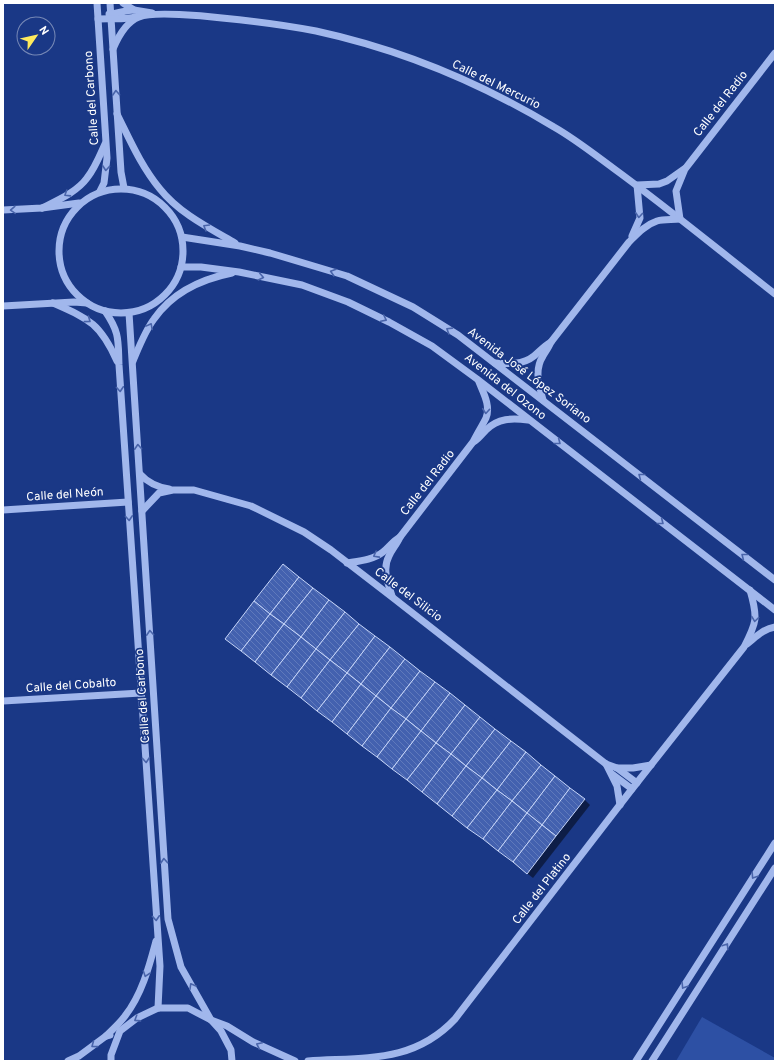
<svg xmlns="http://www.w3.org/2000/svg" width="778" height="1064" font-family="Overpass,sans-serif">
  <defs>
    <pattern id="building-back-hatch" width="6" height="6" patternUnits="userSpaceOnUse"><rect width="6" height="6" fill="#4361af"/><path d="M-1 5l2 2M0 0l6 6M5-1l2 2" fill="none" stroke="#5f79bb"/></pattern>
  </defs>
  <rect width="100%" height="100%" fill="#1a3886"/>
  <path fill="#2d50a4" d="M702,1017l73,41v3h-99z"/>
  <path fill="#0007" d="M226,639l358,160 6,6 -57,73z"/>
  <g fill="url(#building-back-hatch)" stroke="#c6d5f9">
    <path d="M283,564l16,13 -29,37 -16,-13z"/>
    <path d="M299,577l14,11 -29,36 -14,-10z"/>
    <path d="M313,588l16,12 -28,37 -17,-13z"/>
    <path d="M329,600l16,12 -29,37 -15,-12z"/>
    <path d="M254,601l16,13 -29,37 -16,-12z"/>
    <path d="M345,612l14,12 -29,36 -14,-11z"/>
    <path d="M270,614l14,10 -29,38 -14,-11z"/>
    <path d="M284,624l17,13 -30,38 -16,-13z"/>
    <path d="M359,624l16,12 -28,37 -17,-13z"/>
    <path d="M375,636l15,11 -29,37 -14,-11z"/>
    <path d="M301,637l15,12 -29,38 -16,-12z"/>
    <path d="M390,647l15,12 -29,37 -15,-12z"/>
    <path d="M316,649l14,11 -29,38 -14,-11z"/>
    <path d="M405,659l15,12 -29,37 -15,-12z"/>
    <path d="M330,660l17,13 -30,38 -16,-13z"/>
    <path d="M420,671l15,11 -29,37 -15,-11z"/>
    <path d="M347,673l14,11 -29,38 -15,-11z"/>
    <path d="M435,682l15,11 -29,38 -15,-12z"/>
    <path d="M361,684l15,12 -29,38 -15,-12z"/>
    <path d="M450,693l15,12 -29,38 -15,-12z"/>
    <path d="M376,696l15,12 -29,38 -15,-12z"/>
    <path d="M465,705l15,12 -29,37 -15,-11z"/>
    <path d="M391,708l15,11 -29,38 -15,-11z"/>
    <path d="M480,717l15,12 -29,37 -15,-12z"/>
    <path d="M406,719l15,12 -29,38 -15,-12z"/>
    <path d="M495,729l16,12 -29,37 -16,-12z"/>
    <path d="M421,731l15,12 -29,37 -15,-11z"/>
    <path d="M511,741l15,11 -29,38 -15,-12z"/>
    <path d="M436,743l15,11 -29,38 -15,-12z"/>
    <path d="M526,752l15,13 -29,36 -15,-11z"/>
    <path d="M451,754l15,12 -29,38 -15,-12z"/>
    <path d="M541,765l14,11 -28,37 -15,-12z"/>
    <path d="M466,766l16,12 -30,38 -15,-12z"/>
    <path d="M555,776l15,12 -28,37 -15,-12z"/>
    <path d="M482,778l15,12 -30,38 -15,-12z"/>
    <path d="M570,788l15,11 -29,37 -14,-11z"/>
    <path d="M497,790l15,11 -29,38 -16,-11z"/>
    <path d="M512,801l15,12 -29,38 -15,-12z"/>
    <path d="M527,813l15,12 -29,37 -15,-11z"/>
    <path d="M542,825l14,11 -29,38 -14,-12z"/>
  </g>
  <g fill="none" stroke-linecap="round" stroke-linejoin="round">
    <g stroke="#a1b7ec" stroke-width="7">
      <path d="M97,3l10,155 -3,25 -4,8"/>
      <path d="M110,3l11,169 3,16"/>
      <path d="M123,3l11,7 18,3"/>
      <path d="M109,14c9,0 16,-4 25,-4"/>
      <path d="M98,19c13,-1 25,1 38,-2"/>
      <path d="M113,49c5,-12 13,-27 26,-32 14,-6 66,-1 83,1 31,3 63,7 94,13 83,18 165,52 238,96 21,12 40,27 59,41 55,40 108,84 162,126"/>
      <path d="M117,114c13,26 24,52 43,75 19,24 49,39 75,54"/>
      <circle cx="121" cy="251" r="62"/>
      <path d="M42,208c16,-8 35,-16 45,-30 8,-10 13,-23 18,-34"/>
      <path d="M3,210l39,-2 37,-5"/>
      <path d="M632,236l8,-18 -3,-33 22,-1 8,-3 17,-12"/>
      <path d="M182,237l58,9 30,7 77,23 66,31 45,28 317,245"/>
      <path d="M181,267h20l38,5 63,13 46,17 41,20 43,24 45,33 298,231"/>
      <path d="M53,303c36,16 47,20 64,58"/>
      <path d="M3,306l71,-4 13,1"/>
      <path d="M105,311c15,22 13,29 14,54l41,601 -2,42"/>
      <path d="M129,313l39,606 13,48 30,53 16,6 26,16 42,19"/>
      <path d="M133,361c6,-14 12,-30 21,-42 18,-26 48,-40 78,-46"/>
      <path d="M495,363c13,1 28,2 39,-7 6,-5 10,-10 17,-14"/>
      <path d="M543,400c-4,-15 -9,-30 0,-44 3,-5 6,-9 8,-14l78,-100c8,-8 16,-17 28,-21 7,-2 16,-1 23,-2l-4,-28 9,-22 90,-116"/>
      <path d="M475,441c4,-3 7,-7 11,-11 12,-12 26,-12 42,-10"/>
      <path d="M140,474c8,9 17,13 29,15"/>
      <path d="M3,510l125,-8"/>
      <path d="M142,511l17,-18 14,-3h21l57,16 53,26 27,18 61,47 214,167 11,4 20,15"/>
      <path d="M347,563c13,-2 26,-3 36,-11 6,-5 10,-11 17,-15"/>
      <path d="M392,596c-4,-13 -10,-27 -3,-40 3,-7 8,-12 11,-19l73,-95c4,-8 9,-16 13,-24 5,-12 -3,-26 -7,-36"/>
      <path d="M747,644c9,-7 16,-15 28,-17"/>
      <path d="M3,701l138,-8"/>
      <path d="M606,764l11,22 3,19"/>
      <path d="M617,768h16l18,-3"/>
      <path d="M612,774l20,15"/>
      <path d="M106,1036c6,-6 14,-13 19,-20 17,-22 24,-49 31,-75"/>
      <path d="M68,1061l11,-5 27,-20 4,-1"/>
      <path d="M111,1061v-6l9,-24 17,-13 21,-10h30l23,12 10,11 10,19 1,11"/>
      <path d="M308,1061c55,-4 105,3 147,-42l177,-230 112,-142c13,-25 14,-29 6,-57"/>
      <path d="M636,1061l139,-218"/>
      <path d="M652,1061l123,-193"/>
    </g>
  </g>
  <defs><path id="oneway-chevron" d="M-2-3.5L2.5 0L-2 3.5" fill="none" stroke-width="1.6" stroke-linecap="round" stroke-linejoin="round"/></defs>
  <g stroke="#4964aa">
    <use href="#oneway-chevron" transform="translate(116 93) rotate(-93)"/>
    <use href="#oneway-chevron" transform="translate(106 168) rotate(95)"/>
    <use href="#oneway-chevron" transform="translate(67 194) rotate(148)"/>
    <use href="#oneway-chevron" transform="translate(13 210) rotate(177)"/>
    <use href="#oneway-chevron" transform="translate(639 215) rotate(95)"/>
    <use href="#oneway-chevron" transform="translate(206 227) rotate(-149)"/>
    <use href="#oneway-chevron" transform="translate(333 272) rotate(-163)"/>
    <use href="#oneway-chevron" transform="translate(261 277) rotate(12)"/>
    <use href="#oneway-chevron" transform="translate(384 319) rotate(26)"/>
    <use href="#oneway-chevron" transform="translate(88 320) rotate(36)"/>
    <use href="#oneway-chevron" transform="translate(150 326) rotate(-62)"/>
    <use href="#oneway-chevron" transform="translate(449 330) rotate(-148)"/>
    <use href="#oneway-chevron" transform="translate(120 389) rotate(86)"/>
    <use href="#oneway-chevron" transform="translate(486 411) rotate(95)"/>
    <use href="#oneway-chevron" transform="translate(558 442) rotate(38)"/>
    <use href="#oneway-chevron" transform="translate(138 447) rotate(-94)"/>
    <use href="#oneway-chevron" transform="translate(641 476) rotate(-142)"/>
    <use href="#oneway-chevron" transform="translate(129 518) rotate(86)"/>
    <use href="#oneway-chevron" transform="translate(661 522) rotate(38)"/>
    <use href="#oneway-chevron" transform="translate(376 555) rotate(152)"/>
    <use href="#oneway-chevron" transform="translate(744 556) rotate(-142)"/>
    <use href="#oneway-chevron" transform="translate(755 619) rotate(98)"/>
    <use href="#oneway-chevron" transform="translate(150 633) rotate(-94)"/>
    <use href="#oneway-chevron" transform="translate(146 760) rotate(86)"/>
    <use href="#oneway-chevron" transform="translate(164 861) rotate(-94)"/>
    <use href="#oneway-chevron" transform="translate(754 876) rotate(123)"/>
    <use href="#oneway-chevron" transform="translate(156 918) rotate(86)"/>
    <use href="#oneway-chevron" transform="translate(726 946) rotate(-57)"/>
    <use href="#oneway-chevron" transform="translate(146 974) rotate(109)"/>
    <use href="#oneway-chevron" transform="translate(192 986) rotate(-120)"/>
    <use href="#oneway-chevron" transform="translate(684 986) rotate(122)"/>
    <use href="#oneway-chevron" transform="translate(137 1019) rotate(147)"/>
    <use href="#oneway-chevron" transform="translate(94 1045) rotate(143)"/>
    <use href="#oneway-chevron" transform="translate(259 1045) rotate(-155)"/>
  </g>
  <g text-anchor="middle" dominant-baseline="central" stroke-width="3.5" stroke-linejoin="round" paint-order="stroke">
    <g font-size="12" fill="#fff" stroke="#1a3886">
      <text transform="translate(496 85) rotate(26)">Calle del Mercurio</text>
      <text transform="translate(92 98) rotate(-94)">Calle del Carbono</text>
      <text transform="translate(721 104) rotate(-52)">Calle del Radio</text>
      <text transform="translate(529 376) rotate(37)">Avenida José López Soriano</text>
      <text transform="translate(505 387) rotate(38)">Avenida del Ozono</text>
      <text transform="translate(428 483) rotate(-52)">Calle del Radio</text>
      <text transform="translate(65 495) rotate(-4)">Calle del Neón</text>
      <text transform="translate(408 595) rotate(37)">Calle del Silicio</text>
      <text transform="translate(71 686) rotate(-4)">Calle del Cobalto</text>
      <text transform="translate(143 696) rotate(-94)">Calle del Carbono</text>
      <text transform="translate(542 889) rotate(-52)">Calle del Platino</text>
    </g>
  </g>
  <rect width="778" height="1064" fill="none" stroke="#ffffff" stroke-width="8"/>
  <g transform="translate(36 36) rotate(56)"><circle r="19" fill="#1a3886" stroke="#7688b6"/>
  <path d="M0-3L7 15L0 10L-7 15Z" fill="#feea5d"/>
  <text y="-6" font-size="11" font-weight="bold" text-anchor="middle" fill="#ffffff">N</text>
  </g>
</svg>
